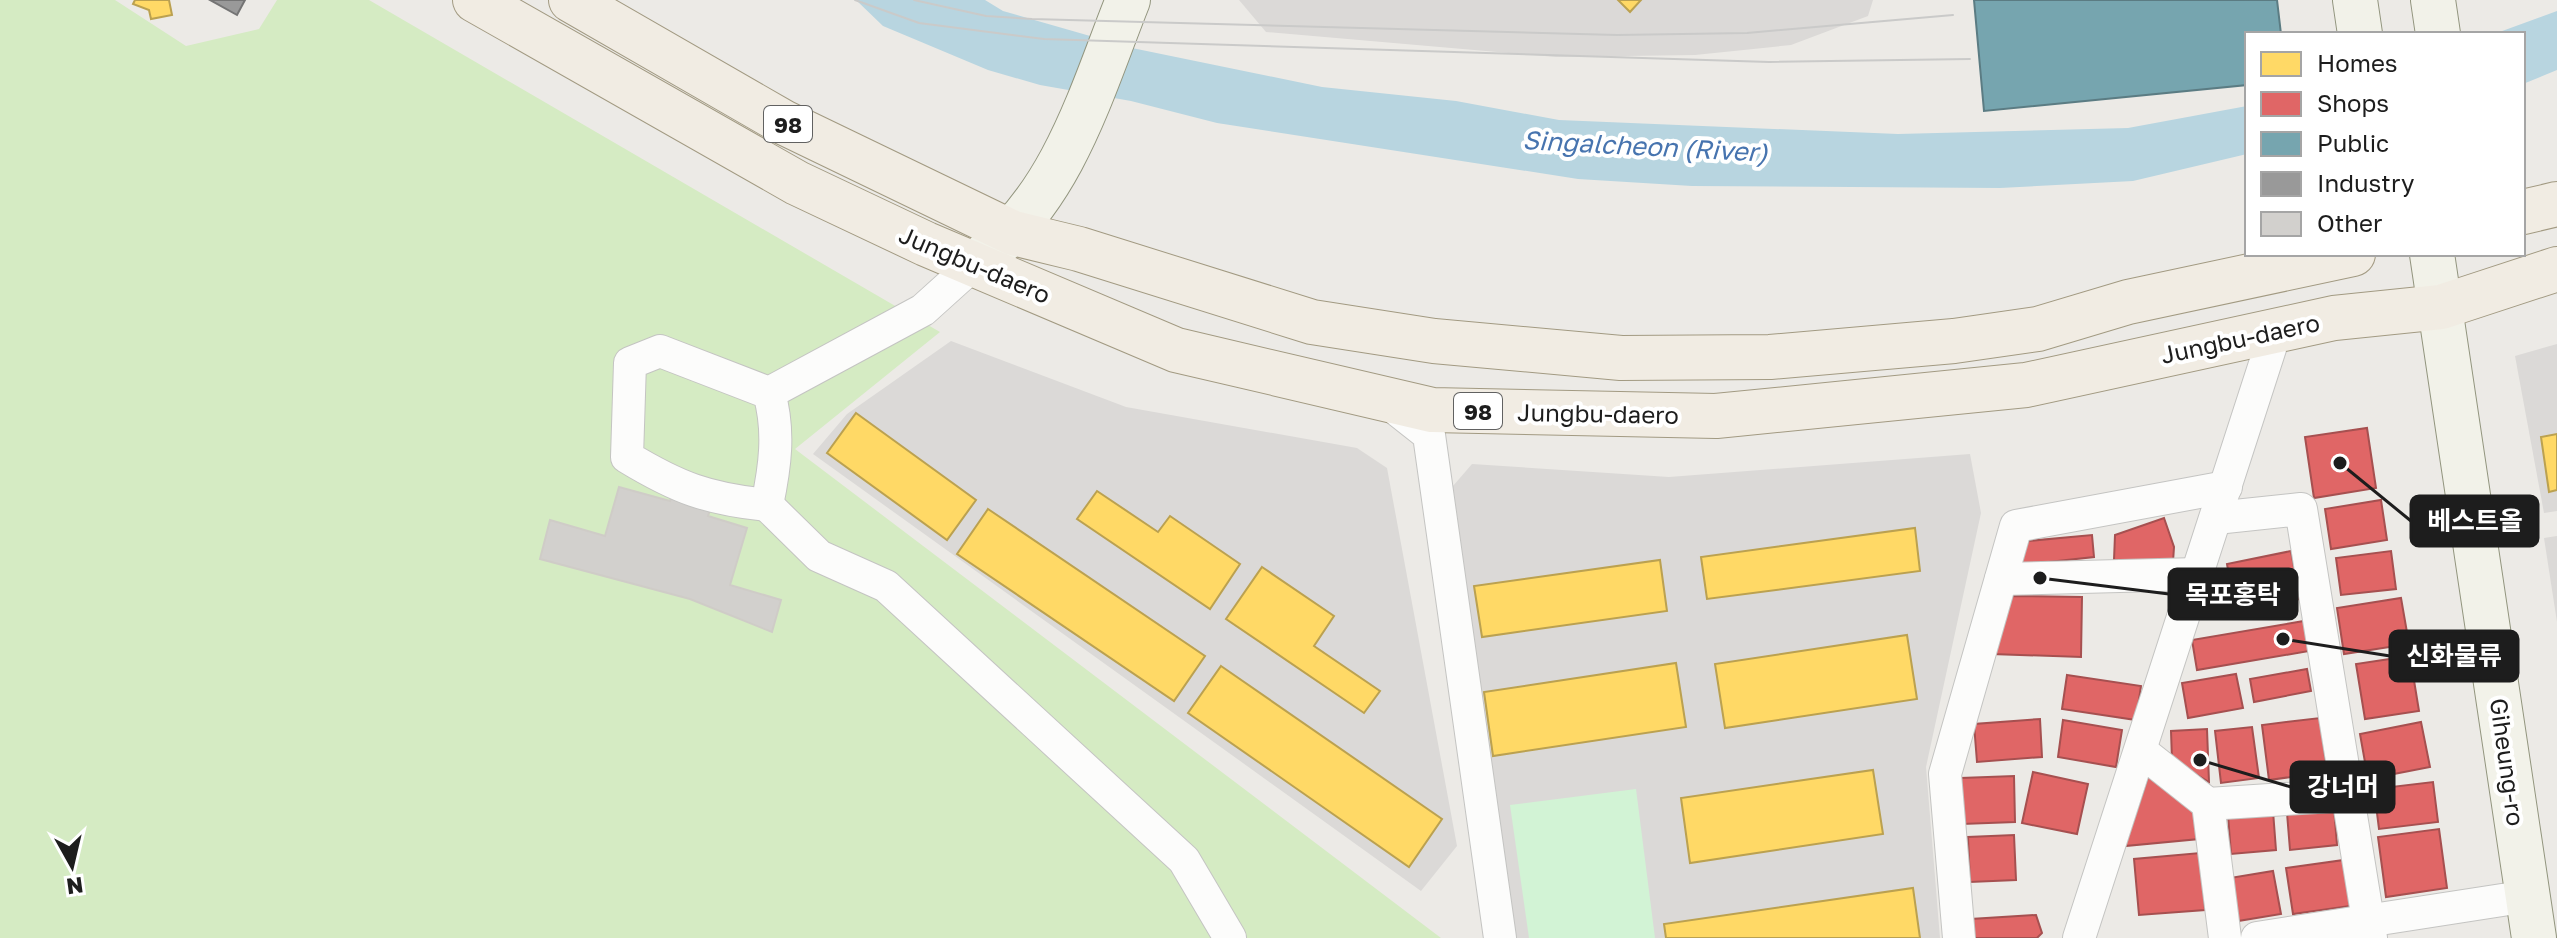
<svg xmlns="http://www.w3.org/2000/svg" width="2557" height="938" font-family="'Golos Text','Noto Sans KR',sans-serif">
  <rect width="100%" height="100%" fill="#eceae6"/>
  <g fill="#dbd9d7">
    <path d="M1239,0h634l-5,16 -77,29 -96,10 -139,2 -290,-25z"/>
    <path d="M951,341l175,66 231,41 30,20 70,378 -36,45 -608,-437 34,-40z"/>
    <path d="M2557,344v167l-13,2 -29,-157z"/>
    <path d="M1970,454l11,59 -55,254 14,171h-425l-62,-452 19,-22 197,13z"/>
    <path d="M2557,536v86l-13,-84z"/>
  </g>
  <path fill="#d5ebc3" d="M0,0h115l71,46 73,-17 18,-29h92l571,332 -145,117 646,489h-1441z"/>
  <path fill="#d2f3d5" d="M1636,789l19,149h-126l-19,-133z"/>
  <g fill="#b8d5e0">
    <path d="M856,0h129l18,11 129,37 190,39 134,14 103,19 339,14 230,-6 119,-22v48l-114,27 -133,7 -308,-2 -114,-7 -361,-56 -86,-22 -91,-16 -52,-15 -105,-44z"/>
    <path d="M2557,11v59l-34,14v-50h-29z"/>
  </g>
  <g fill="#ffd966" stroke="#bba150" stroke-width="2">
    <path d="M169,0l3,15 -21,4 -2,-9 -16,-6 2,-4z"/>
    <path d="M1618,0h23l-11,12z"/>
    <path d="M856,413l120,87 -29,40 -120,-87z"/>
    <path d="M2557,434v56l-8,2 -8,-55z"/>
    <path d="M1097,491l61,41 12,-16 70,48 -30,45 -133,-90z"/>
    <path d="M988,509l217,147 -31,45 -217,-147z"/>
    <path d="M1915,528l5,43 -213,28 -6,-42z"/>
    <path d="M1660,560l7,51 -185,26 -8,-51z"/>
    <path d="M1262,567l72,49 -20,30 66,45 -16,22 -138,-94z"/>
    <path d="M1907,635l10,64 -192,29 -10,-64z"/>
    <path d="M1676,663l10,64 -193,29 -9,-64z"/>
    <path d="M1221,666l221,153 -33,48 -221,-154z"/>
    <path d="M1873,770l10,64 -193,29 -9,-65z"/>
    <path d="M1913,888l7,50h-254l-2,-14z"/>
  </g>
  <g fill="#e06666" stroke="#a65050" stroke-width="2">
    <path d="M2367,428l9,60 -62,10 -9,-61z"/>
    <path d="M2381,500l6,40 -56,9 -6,-40z"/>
    <path d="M2164,518l10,29 -1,15 -59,-2 1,-25z"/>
    <path d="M2092,535l2,22 -73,8 7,-24z"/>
    <path d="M2291,551l9,48 -65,12 -8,-47z"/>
    <path d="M2391,551l5,38 -55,6 -5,-37z"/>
    <path d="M2012,596l70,1 -1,60 -89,-3z"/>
    <path d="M2401,598l8,46 -65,10 -7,-46z"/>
    <path d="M2304,621l5,30 -112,19 -5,-30z"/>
    <path d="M2410,656l9,55 -54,8 -9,-55z"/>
    <path d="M2307,669l4,22 -57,11 -4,-23z"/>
    <path d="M2236,674l7,34 -55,10 -6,-35z"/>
    <path d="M2067,675l74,11 -5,34 -74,-11z"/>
    <path d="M2320,718l7,54 -58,8 -7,-55z"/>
    <path d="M2040,719l2,38 -65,5 -3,-38z"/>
    <path d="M2063,720l59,10 -6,37 -58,-10z"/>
    <path d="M2421,722l9,45 -62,12 -8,-45z"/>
    <path d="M2252,727l7,51 -38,5 -6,-52z"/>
    <path d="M2207,729l2,53 -37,-22 -1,-29z"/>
    <path d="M2033,772l55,12 -11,50 -55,-11z"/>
    <path d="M2149,774l47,39 3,26 -74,7z"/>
    <path d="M2014,776l1,46 -53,2 -1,-46z"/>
    <path d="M2433,782l5,40 -59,7 -5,-40z"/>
    <path d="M2334,808l3,37 -47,5 -3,-37z"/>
    <path d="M2273,811l3,39 -45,4 -3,-39z"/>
    <path d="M2439,829l8,59 -61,9 -8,-60z"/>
    <path d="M2014,835l2,45 -46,2 -2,-45z"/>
    <path d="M2200,853l5,57 -66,5 -5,-56z"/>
    <path d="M2344,860l6,46 -57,8 -7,-46z"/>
    <path d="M2273,871l8,43 -43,7 -8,-43z"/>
    <path d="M2036,915l6,18 -5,5h-65l-1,-19z"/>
  </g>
  <path fill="#76a5af" stroke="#5b7c83" stroke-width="2" d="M1974,0h303l4,34h-34v51l-263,26z"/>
  <path fill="#999" stroke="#747474" stroke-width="2" d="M210,0h35l-8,15z"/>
  <path fill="#d2d0cd" stroke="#cfccc7" stroke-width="2" d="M678,480l38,13 -8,23 39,12 -17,57 51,15 -9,32 -82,-33 -150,-40 10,-39 55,16 14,-49 51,14z"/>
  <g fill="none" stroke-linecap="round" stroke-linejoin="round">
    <defs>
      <g id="street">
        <path d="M769,393c11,38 6,74 -2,112 -59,-6 -89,-17 -140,-48l3,-94 30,-12 109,42 154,-83 51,-46"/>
        <path d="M1391,405l38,30 71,503"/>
        <path d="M767,505l52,51 67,30 298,274 46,78"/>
        <path d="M2216,518l85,-9 70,429"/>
        <path d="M2001,579l197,-5"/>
        <path d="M2141,751l67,53"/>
        <path d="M1959,938l-14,-164 71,-248 210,-39"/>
        <path d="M2079,938l197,-608"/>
        <path d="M2225,938l-17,-134 141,-9"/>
        <path d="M2257,938l271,-42"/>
      </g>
      <g id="secondary">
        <path d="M2355,0l5,34"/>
        <path d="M2433,0l5,34"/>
        <path d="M2432,254l102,684"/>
        <path d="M985,255c79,-62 107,-165 143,-255"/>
      </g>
      <g id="primary">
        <path d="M475,0l322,183 129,61 250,106 256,60 284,6 310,-31 308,-67 107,-11 116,-38"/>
        <path d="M571,0l212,122 230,111 66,16 233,73 122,19 187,17 149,-1 184,-16 84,-12 90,-27 225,-48"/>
        <path d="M2523,212l34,-8"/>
      </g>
    </defs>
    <use href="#street" stroke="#c4c4c2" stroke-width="34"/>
    <use href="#secondary" stroke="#92957e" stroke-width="46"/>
    <use href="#primary" stroke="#a29a82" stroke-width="46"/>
    <use href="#street" stroke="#fcfcfb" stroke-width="32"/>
    <use href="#secondary" stroke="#f2f2e9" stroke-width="44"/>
    <use href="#primary" stroke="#f1ece3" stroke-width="44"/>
    <g stroke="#cacac9" stroke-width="2">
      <path d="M855,0l64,23 125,16 725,23 201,-3"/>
      <path d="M914,0l72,16 46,3 585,16 130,-2 206,-18"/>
    </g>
  </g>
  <g text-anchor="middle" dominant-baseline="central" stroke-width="8" stroke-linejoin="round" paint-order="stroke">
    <g fill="#fff" stroke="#616161" stroke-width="2">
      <rect x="764" y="106" width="48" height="36" rx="6"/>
      <rect x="1454" y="393" width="48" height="36" rx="6"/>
    </g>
    <g font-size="22" font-weight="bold" fill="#1d1d1d">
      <text x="788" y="124">98</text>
      <text x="1478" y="411">98</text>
    </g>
    <g font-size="24" fill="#1d1d1d" stroke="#fff">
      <text transform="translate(975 264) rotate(23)">Jungbu-daero</text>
      <text transform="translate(2240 338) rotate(-12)">Jungbu-daero</text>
      <text transform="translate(1598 413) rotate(1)">Jungbu-daero</text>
      <text transform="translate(2508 762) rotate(82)">Giheung-ro</text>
    </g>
    <g font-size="26" font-style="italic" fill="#4774af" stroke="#fff">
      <text transform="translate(1645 146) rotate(3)">Singalcheon (River)</text>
    </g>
  </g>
  <path fill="none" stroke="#1d1d1d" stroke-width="3" d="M2340 463L2411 521M2040 578L2169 594M2283 639L2390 656M2200 760L2291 787"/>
  <g fill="#1d1d1d" stroke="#fff" stroke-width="3">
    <circle cx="2340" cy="463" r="8"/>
    <circle cx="2040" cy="578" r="8"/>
    <circle cx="2283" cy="639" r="8"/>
    <circle cx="2200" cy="760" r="8"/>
  </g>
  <g fill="#1d1d1d" stroke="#1d1d1d" stroke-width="3">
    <rect x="2411" y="496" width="127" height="50" rx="8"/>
    <rect x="2169" y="569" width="128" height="50" rx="8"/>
    <rect x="2390" y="631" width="128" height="50" rx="8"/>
    <rect x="2291" y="762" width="103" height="50" rx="8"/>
  </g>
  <g font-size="26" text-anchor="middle" font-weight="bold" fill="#fff">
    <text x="2475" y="530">베스트올</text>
    <text x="2233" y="604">목포홍탁</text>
    <text x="2454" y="665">신화물류</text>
    <text x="2343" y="796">강너머</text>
  </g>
  <rect x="2245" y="32" width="280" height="224" fill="#ffffff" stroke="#a5a5a5" stroke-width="2"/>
  <rect x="2261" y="52" width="40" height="24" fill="#ffd966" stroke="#a5a5a5" stroke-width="2"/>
  <text x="2317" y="72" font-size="24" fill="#1d1d1d">Homes</text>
  <rect x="2261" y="92" width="40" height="24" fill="#e06666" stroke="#a5a5a5" stroke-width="2"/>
  <text x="2317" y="112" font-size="24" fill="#1d1d1d">Shops</text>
  <rect x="2261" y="132" width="40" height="24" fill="#76a5af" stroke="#a5a5a5" stroke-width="2"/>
  <text x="2317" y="152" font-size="24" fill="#1d1d1d">Public</text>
  <rect x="2261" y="172" width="40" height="24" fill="#999999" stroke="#a5a5a5" stroke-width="2"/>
  <text x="2317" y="192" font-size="24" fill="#1d1d1d">Industry</text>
  <rect x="2261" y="212" width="40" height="24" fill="#d2d0cd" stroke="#a5a5a5" stroke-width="2"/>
  <text x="2317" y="232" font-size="24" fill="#1d1d1d">Other</text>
  <g transform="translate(72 866) rotate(172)" stroke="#ffffff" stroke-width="6" paint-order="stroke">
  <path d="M0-6L14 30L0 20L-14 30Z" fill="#1d1d1d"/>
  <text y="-12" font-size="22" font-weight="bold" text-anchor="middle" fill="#1d1d1d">N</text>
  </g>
</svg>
